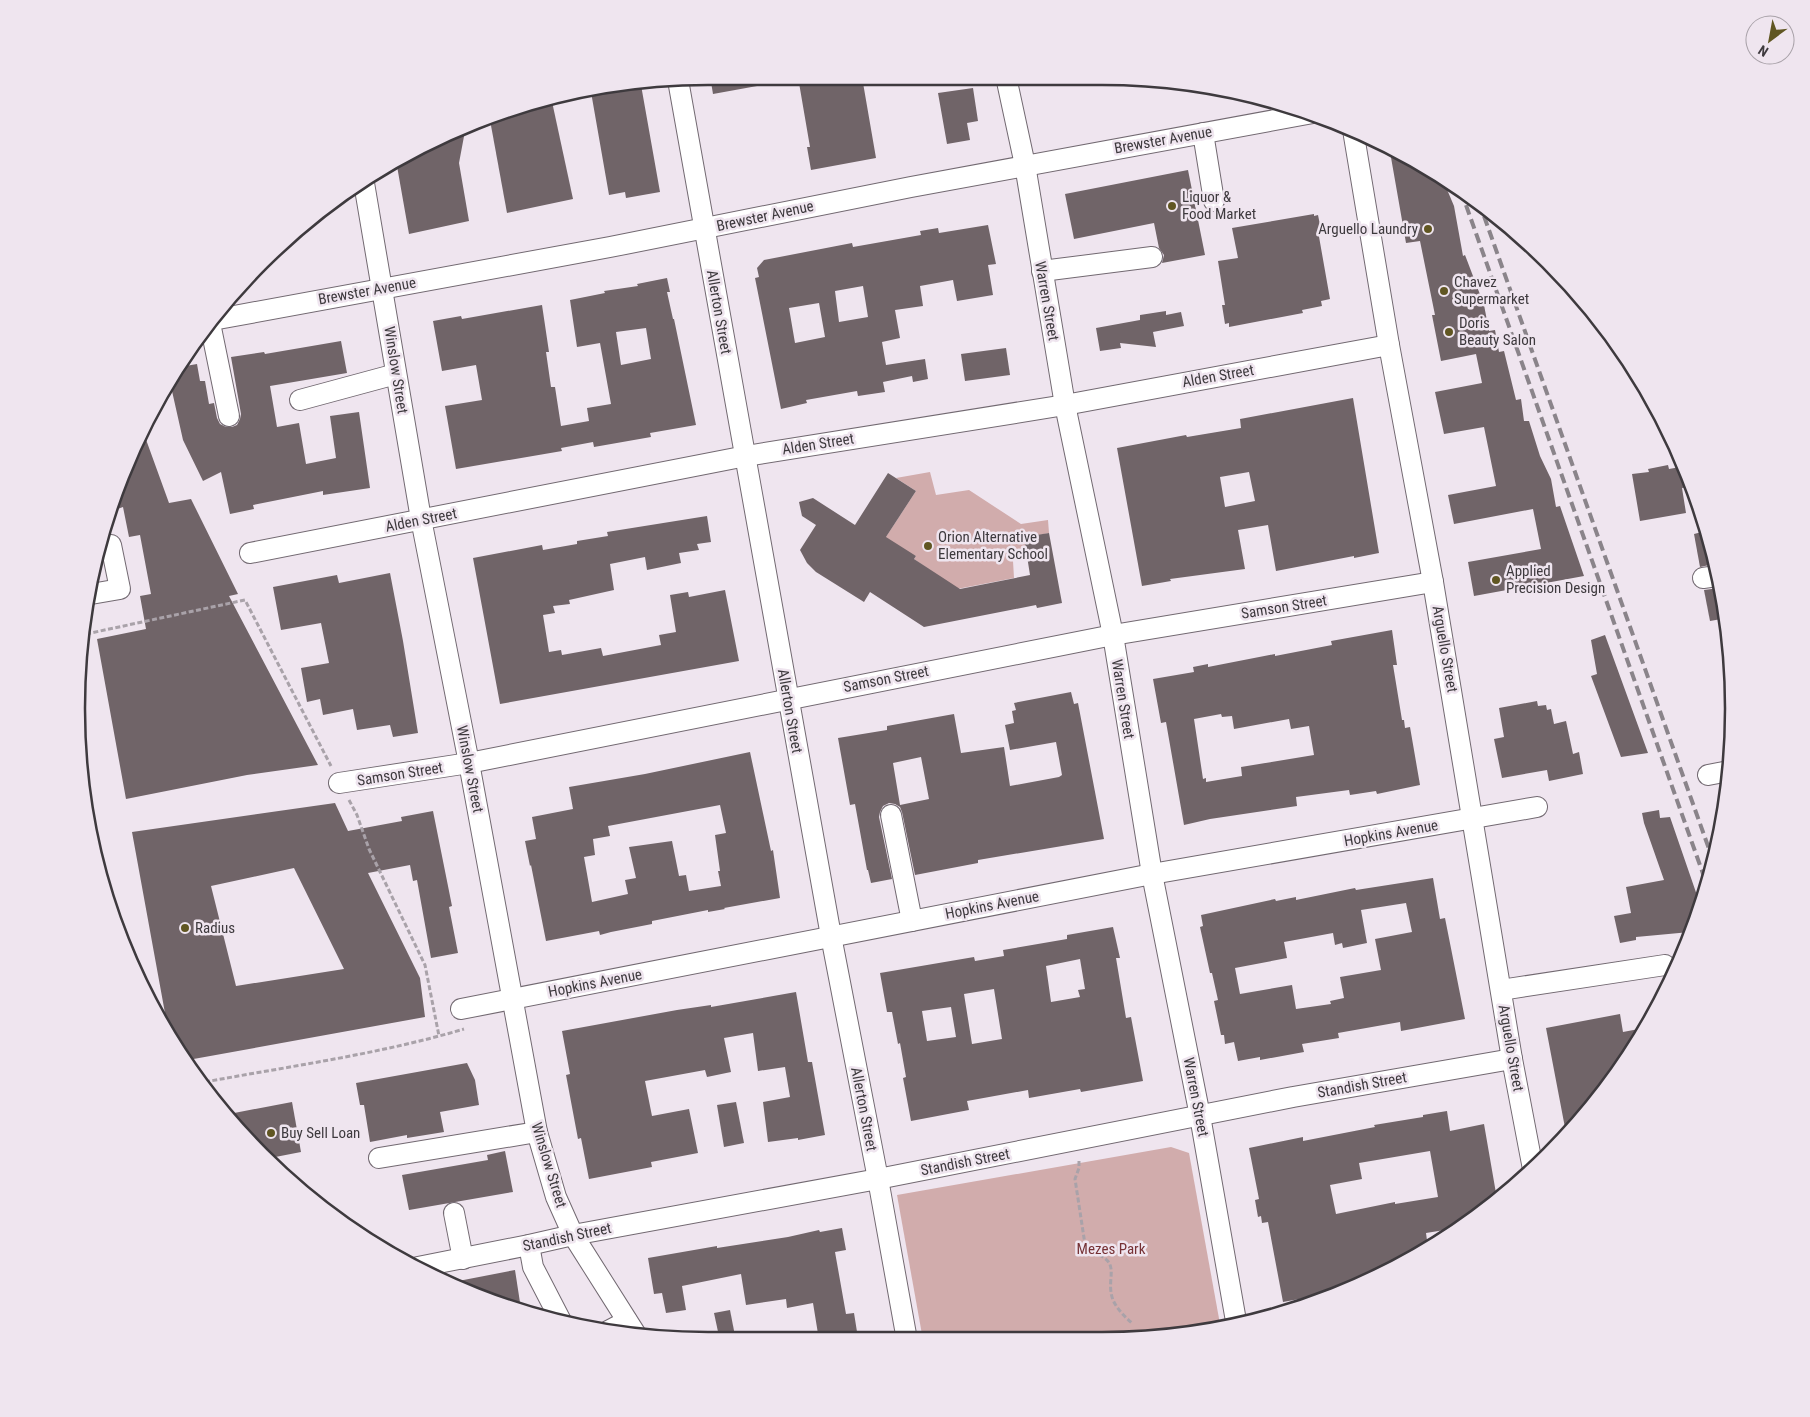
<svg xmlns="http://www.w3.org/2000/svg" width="1810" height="1417" font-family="'Roboto Condensed',sans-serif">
  <rect width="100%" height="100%" fill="#efe5ef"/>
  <g fill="#d1acac">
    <path d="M930,472l6,23 33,-5 52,34 27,-4 1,13 -25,5 2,11 -13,12 1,17 -57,11 -43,-30 2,-3 -34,-13 34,-52 -20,-13z"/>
    <path d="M1171,1147l18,6 31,171 -77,15 -220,1 -26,-145z"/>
  </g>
  <g fill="#706468" fill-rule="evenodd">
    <path d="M710,76h57l1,8 -55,10z"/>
    <path d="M798,77h64l14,81 -65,12 -4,-23h3z"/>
    <path d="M641,85l19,107 -34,6 -1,-6 -16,3 -18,-103z"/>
    <path d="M973,88l5,33 -11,2 3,17 -23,4 -9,-51z"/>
    <path d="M551,97l22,102 -66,14 -17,-93 55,-22z"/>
    <path d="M465,131l-6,32 10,58 -60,13 -12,-68 1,-7z"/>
    <path d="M1389,146l54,34 11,26 9,50 2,-1 19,50 5,26 6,-1 4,22 5,-1 12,49 5,-1 3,22h5l11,35 11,23 5,28 4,-1 24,70 -110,20 -6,-34 73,-13 -8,-40 -79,15 -6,-29 48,-9 -12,-59 -40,7 -9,-42 47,-9 -6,-29 -35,7 -9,-46h3l-15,-74 -14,2z"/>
    <path d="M1188,170l17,85 -43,8 2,-8 -5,-7 -5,-25 -80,16 -9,-45z"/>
    <path d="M1314,214v2l4,-1 3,15 -3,1 12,68 -9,2 1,5 -20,4 1,3 -74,14v-4l-4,1 -3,-19h3l-7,-44 20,-3 -6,-30z"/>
    <path d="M988,225l8,39 -8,1 5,30 -36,6 -4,-21 -33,6 3,20 -28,4 5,28 -18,4 4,23 39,-6 3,20 -15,3 -1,-6 -29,6 2,10 -27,4 -1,-5 -51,9 1,3 -26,6 -26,-131 4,-1 -2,-9 7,-8 88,-17 1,4 68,-12 -1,-4 18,-3 1,5zM863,286l5,31 -29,5 -4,-31zM819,303l6,34 -30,6 -6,-35z"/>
    <path d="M667,278l3,14h-3l6,27h1l22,106 -46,8 1,4 -57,10 -1,-5 -32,6 1,3 -106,18 -11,-63 37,-6 -6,-35 -34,6 -9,-50 28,-5 1,3 80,-14 7,47h-3l5,35h4l6,39 28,-5 -2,-13 24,-4 -11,-61 -23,4 -7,-47 35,-7 -1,-2 34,-5 -1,-2zM646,328l5,31 -30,6 -5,-33z"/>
    <path d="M1166,311v4l15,-3 3,14 -31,6 3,15 -36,-4 1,5 -21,3 -4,-23 44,-8v-5z"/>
    <path d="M341,341l6,32 -77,13 7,41 22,-4 7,41 30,-6 -6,-42 29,-4 11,76 -47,7v-4l-70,14 1,4 -24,5 -9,-42 -18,9 -20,-41 -11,-49 -11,2 19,-26 17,-3 3,17h5l4,23 5,-1 3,15 3,6 6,3h6l5,-2 3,-6 1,-5 -10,-57 33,-5 1,2z"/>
    <path d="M1006,348l4,27 -45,6 -4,-27z"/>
    <path d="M1353,398l26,155 -25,5v-2l-78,15 -8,-46 -30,5 7,39 -75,10 1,2 -29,5 -25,-138 69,-13 1,2 54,-9 -1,-9zM1249,472l6,29 -30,6 -5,-30z"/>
    <path d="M144,434l25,69 22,-4 47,95 -9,2 89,169 -71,10 -121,24 -29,-160 49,-10 -6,-33 11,-2 -11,-59 -11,2 -6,-30 -11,4z"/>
    <path d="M1668,465l1,4 11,-2 2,7 4,-1 2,14 -6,1 4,25 -46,8 -8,-47 17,-2 -1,-3z"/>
    <path d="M888,473l28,18 -30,46 30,19 -2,3 46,30 70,-14 -6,-38 25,-4 13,70 -25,5 -1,-3 -112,22 -54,-35 -6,10 -48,-30 -9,-9 -7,-13 16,-25 -14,-9 -3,-14 14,-4 42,27z"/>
    <path d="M707,516l4,26 -14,2 2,6 -20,3 2,10 -34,7 -2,-13 -35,7 4,26 -45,10 1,4 -17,2 2,7 -12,2 6,37 12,-2 1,5 39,-7 2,8 58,-11 -2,-10 17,-3 -6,-37 18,-3 1,5 36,-7 14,71 -239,43 -27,-146 69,-13 1,5 34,-6v-3l31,-5 -1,-4z"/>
    <path d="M1706,531l8,33 -14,3 -6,-33z"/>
    <path d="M390,573l13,68 15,92 -25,4 -3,-12 -33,5 -4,-21 -30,6 -3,-16 -13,3 -6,-34 28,-5 -8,-40 -40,7 -8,-43 64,-12 2,8z"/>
    <path d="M1719,588l8,30 -17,3 -6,-31z"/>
    <path d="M1392,630l5,35h-4l9,55h2l1,8 5,-1 10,58 -43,9 -1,-3 -26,4 -1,-5 -53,7 1,9 -87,13 -26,6 -18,-103 -5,1 -8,-44 41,-7 -1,-5 15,-3v3l67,-13v2l57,-11 -1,-4zM1221,714l1,3 10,-1 2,13 55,-10 2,10 18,-3 5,29 -73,12 1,9 -36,6v-4l-3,1 -9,-60z"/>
    <path d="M1605,635l43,118 -27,4 -30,-81 6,-2 -6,-34z"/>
    <path d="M1071,692l3,12 4,-1 26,136 -126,21v3l-63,12 -13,-63 -2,-5 -5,-3 -6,-1 -6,3 -3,6 -1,5 13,62 -21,4 -3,-13h-1l-12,-66 -5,1 -12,-67 49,-8v-4l67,-12 7,39 43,-6 6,39 49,-9 3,-2 -6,-33 -46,8 -5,-25 9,-2 -2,-12 4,-1 -2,-7zM921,757l8,42 -29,6 -7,-42z"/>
    <path d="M1537,701l1,5 8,-1 1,5 4,-1 3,15 12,-3 7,33 6,-2 4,22 -34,7 -2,-11 -45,8 -8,-39 10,-2 -5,-29z"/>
    <path d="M750,752l21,99 2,-1 7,48 -56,10 1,1 -17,3v-2l-56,11v3l-41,8 -11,3 -1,-4 -53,10 -15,-76 -1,1 -5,-25 11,-2 -4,-22 41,-8 -4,-22 76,-13zM720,805l6,28 -11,2 5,36h-2l3,15 -32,5 -3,-16 -7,1 -7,-35 -43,6 7,31 -11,2 3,14 -36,8 -8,-45 11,-2 -2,-16 17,-3 -2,-10z"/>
    <path d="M335,803l13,28 54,-10 -1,-4 32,-6 19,95 -3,1 9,46 -27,5 -14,-78 -4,1 -3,-16 -42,8 52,105 5,39 -237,43 -19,-25 -37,-203zM294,868l50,101 -108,17 -25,-100z"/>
    <path d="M1659,810l1,8 10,-1 30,87 -10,28 -54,5v3l-16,3 -6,-27 17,-3 -5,-26 38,-7 -20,-57 -2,-10z"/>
    <path d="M1433,878l7,41 5,-1 20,101 -64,12 -1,-9 -62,11 1,5 -37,6 2,8 -44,8v-3l-22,4 -4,-19 -9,2 -1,-9h-3l-7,-34 4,-1 -6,-27h-2l-10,-46 3,-1 -2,-11 74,-16 1,2 20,-4v3l59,-12 1,2zM1406,903l6,29 -37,7 6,31 -41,7 4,21 -14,3 1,3 -35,5 -4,-24 -52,9 -5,-26 52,-10 -3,-16 49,-9 2,12 7,-2 1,5 24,-5 -6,-33z"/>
    <path d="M1113,927l7,31h-4l10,60 5,-1 12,64 -62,11 -1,-3 -51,9 -1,-8 -61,11 2,9 -58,11 -8,-43 3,-1 -6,-34 -2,1 -6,-32h-5l-7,-39 94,-16 1,4 29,-5 -1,-6 64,-11v-4zM1080,959l5,30 -7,1 2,7 -29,5 -5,-36zM994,989l8,50 -30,5 -8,-50zM951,1007l5,30 -29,4 -5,-30z"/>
    <path d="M796,992l12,70h4l13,73 -27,5v-2l-30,4 -5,-40 27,-5 -5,-30 -27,4 -5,-38 -29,5 7,34 -24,5 -2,-7 -60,11 7,35 37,-7 9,44 -47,9 1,5 -63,12 -8,-41 -3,1 -12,-64 4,-1 -8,-43 115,-21 34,-5v2z"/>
    <path d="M1620,1014l3,18 21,-4 -41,65 -11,2 2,8 -28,30 -20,-105z"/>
    <path d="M467,1063l8,17 4,25 -39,7 4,20 -37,6v-3l-37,7 -6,-37h-4l-4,-22z"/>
    <path d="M292,1102l9,50 -36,7 -36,-45z"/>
    <path d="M736,1102l8,41 -20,4 -7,-42z"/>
    <path d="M1447,1111l3,20 34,-7 13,75 -40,29 -31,5 2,15 -10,8 -81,36 -54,10 -15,-80 -6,1 -1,-7 -3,1 -3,-17 4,-1 -10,-51 54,-11v4l72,-14 -1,-2 49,-8v-2zM1430,1151l8,46 -43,7v-2l-59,12 -6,-29 32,-6 -3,-16z"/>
    <path d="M505,1151l8,41 -104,18 -7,-35 86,-15 -1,-5z"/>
    <path d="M842,1228l4,22 -11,2 11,62 8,-1 4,25 -13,2h-26l-6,-37 -26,5 -1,-9 -40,6 -5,-31 -59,12 4,24 -20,3 -4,-20 -8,1 -6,-36 69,-12v2l71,-11 31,-7 1,2z"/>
    <path d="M515,1270l6,39 -55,-16 -18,-10z"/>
    <path d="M730,1310l6,31h-16l-6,-28z"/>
  </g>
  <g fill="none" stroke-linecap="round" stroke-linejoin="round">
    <defs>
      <g id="minor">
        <path d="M1006,77l19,88 40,240 48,230 39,239 48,242 36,205"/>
        <path d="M678,80l153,856 47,243 29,161"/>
        <path d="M1353,130l36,215 44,237 79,477 21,110"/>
        <path d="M1203,133l11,68"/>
        <path d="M364,183l57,336 48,244 68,369 19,65 17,38 62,98"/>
        <path d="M1042,271l110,-14"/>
        <path d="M218,319l392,-72 301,-60 402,-74"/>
        <path d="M211,328l18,88"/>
        <path d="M300,400l96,-26"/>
        <path d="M250,553l496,-97 319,-51 324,-60"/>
        <path d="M1703,578l14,-2"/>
        <path d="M91,594l29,-5 -9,-44 -13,2"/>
        <path d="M1708,775l21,-4"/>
        <path d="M339,783l130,-20 644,-128 320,-53"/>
        <path d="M891,815l21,106"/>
        <path d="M1501,990l164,-25"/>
        <path d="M461,1009l691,-135 385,-67"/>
        <path d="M379,1158l158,-26"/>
        <path d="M454,1213l9,46"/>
        <path d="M529,1245l4,22 28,54"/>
        <path d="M418,1267l111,-22 44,-10 305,-56 415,-82 219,-38"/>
        <path d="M608,1331l19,-10"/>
      </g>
    </defs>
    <use href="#minor" stroke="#726971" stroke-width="22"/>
    <g stroke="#a9a2a9" stroke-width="3" stroke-dasharray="5 2.5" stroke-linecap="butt">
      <path d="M86,634l159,-34 86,166"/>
      <path d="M349,800l8,15 12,34 56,116 14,71"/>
      <path d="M205,1082c86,-16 175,-28 259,-53"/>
      <path d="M1079,1161v7l-4,11 11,72c40,9 18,25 27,49 4,9 12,17 20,24"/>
    </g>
    <use href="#minor" stroke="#fff" stroke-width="20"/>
    <g stroke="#8a848a" stroke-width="4" stroke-dasharray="10 5" stroke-linecap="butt">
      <path d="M1461,191l246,694"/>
      <path d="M1479,202l235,661"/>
    </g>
  </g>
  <g fill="#605622" stroke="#efe5ef" stroke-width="2">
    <circle cx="1172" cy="206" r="5"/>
    <circle cx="1428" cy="229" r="5"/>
    <circle cx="1444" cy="291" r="5"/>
    <circle cx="1449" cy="332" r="5"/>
    <circle cx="928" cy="546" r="5"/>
    <circle cx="1496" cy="580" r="5"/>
    <circle cx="185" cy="928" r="5"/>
    <circle cx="271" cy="1133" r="5"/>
  </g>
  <g text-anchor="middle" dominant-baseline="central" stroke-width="5" stroke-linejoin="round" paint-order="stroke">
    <g font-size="15" fill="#3e3a3e" stroke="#efe5ef">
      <text transform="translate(1163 140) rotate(-10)">Brewster Avenue</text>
      <text transform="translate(765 216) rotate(-12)">Brewster Avenue</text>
      <text transform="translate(367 291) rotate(-10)">Brewster Avenue</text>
      <text transform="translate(1047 301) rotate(80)">Warren Street</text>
      <text transform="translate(719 312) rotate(80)">Allerton Street</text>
      <text transform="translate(396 370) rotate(81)">Winslow Street</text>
      <text transform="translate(1218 376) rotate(-10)">Alden Street</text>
      <text transform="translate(818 444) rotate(-9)">Alden Street</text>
      <text transform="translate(421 520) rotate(-11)">Alden Street</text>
      <text transform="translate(1284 607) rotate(-9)">Samson Street</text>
      <text transform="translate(1445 649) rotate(80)">Arguello Street</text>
      <text transform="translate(886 679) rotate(-11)">Samson Street</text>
      <text transform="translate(1123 699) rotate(81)">Warren Street</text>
      <text transform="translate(790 711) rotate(80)">Allerton Street</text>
      <text transform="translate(470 769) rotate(79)">Winslow Street</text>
      <text transform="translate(400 774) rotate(-9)">Samson Street</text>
      <text transform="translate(1391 833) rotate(-10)">Hopkins Avenue</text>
      <text transform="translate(992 905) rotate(-11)">Hopkins Avenue</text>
      <text transform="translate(595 983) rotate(-11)">Hopkins Avenue</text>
      <text transform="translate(1511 1048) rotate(80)">Arguello Street</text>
      <text transform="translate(1362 1085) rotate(-10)">Standish Street</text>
      <text transform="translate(1196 1097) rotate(79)">Warren Street</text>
      <text transform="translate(864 1109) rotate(79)">Allerton Street</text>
      <text transform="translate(965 1162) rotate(-11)">Standish Street</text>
      <text transform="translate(549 1165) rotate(73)">Winslow Street</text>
      <text transform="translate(567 1237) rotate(-12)">Standish Street</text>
    </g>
    <g font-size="15" fill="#3e3a3e" stroke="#efe5ef" text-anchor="start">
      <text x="1182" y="197">Liquor &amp;<tspan x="1182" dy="17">Food Market</tspan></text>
      <text x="1418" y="229" text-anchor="end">Arguello Laundry</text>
      <text x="1454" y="282">Chavez<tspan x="1454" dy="17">Supermarket</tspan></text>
      <text x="1459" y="323">Doris<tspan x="1459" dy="17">Beauty Salon</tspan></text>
      <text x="938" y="537">Orion Alternative<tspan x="938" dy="17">Elementary School</tspan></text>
      <text x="1506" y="571">Applied<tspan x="1506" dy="17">Precision Design</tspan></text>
      <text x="195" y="928">Radius</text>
      <text x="281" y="1133">Buy Sell Loan</text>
    </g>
    <g font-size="15" fill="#753135" stroke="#efe5ef">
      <text x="1111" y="1249">Mezes Park</text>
    </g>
  </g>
  <path d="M0 0H1810V1417H0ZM708 85H1102A623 623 0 0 1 1725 708V709A623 623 0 0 1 1102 1332H708A623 623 0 0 1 85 709V708A623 623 0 0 1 708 85Z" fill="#efe5ef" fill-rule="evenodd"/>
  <path fill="none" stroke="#3e3a3e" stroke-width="2.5" d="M708 85H1102A623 623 0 0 1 1725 708V709A623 623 0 0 1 1102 1332H708A623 623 0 0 1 85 709V708A623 623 0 0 1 708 85Z"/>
  <g transform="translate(1770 40) rotate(212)"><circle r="24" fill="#efe5ef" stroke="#a8a1a8"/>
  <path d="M0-4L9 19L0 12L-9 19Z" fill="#605622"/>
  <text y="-8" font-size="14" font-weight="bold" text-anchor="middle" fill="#3e3a3e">N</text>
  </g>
</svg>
